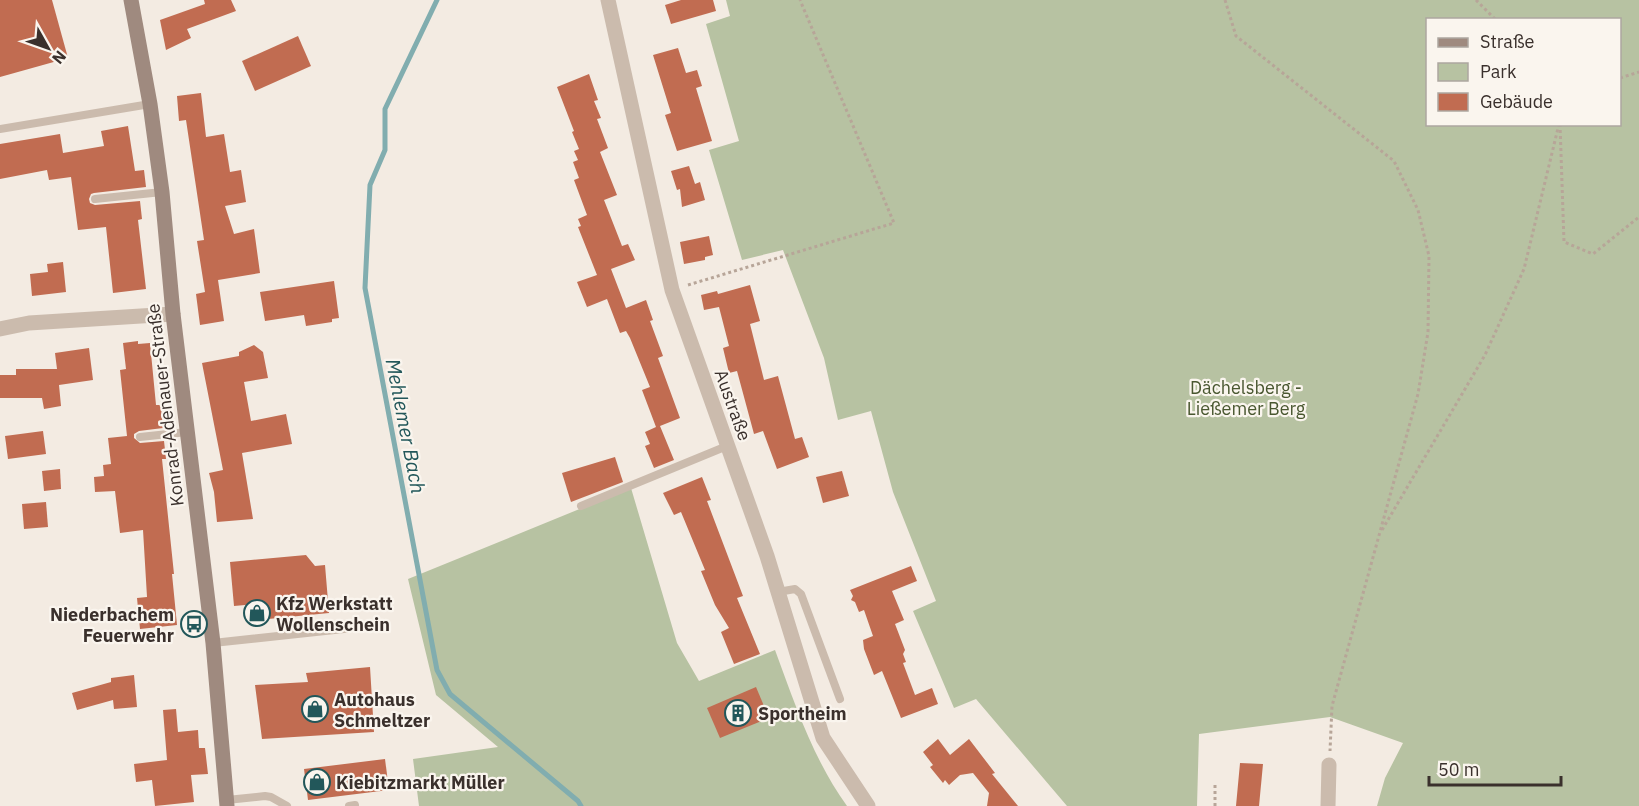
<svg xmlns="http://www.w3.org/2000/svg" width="1639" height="806" font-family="'IBM Plex Sans',sans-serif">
  <rect width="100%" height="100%" fill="#f3ebe2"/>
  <g fill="#b7c2a2" fill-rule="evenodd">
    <path d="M726,0h913v806h-262l8,-28 18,-35 -73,-26 -131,17 -2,72h-130l-91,-107 -22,9 -41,-97 23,-10 -43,-109 -22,-81 -33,9 -14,-62 -41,-108 -41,10 -33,-110 30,-9 -33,-117 24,-8zM1428,20h192v104h-192z"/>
    <path d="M631,488l46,155 22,38 76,-31c20,54 38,109 72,156h-428l-6,-47 85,-12 -62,-52 -28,-116z"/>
  </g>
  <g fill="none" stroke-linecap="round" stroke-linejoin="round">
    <path stroke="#81adaf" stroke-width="5" d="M437,0l-52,109v41l-15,35 -5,103 72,382 13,24 128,107 3,5"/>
  </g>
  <g fill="#c16c51">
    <path d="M0,0h52l16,58 -68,19z"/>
    <path d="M204,0h27l5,11 -49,18 4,9 -25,12 -6,-30 45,-16z"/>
    <path d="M681,0h32l3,11 -45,13 -6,-19z"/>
    <path d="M298,36l13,30 -56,25 -13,-30z"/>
    <path d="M678,48l8,25 11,-3 5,16 -6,2 16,53 -35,10 -12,-36 6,-2 -18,-58z"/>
    <path d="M589,74l9,26 -4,1 7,17 -4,1 11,29 -8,4 17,43 -13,5 18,46 6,-2 7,16 -24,9 15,39 20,-8 7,20 -3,1 13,35 -5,2 22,60 -20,8 14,34 -20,8 -9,-22 5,-2 -5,-12 11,-5 -14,-37 8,-3 -20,-49 -4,-7 -6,2 -13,-34 -20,8 -10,-25 20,-7 -19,-48 3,-1 -3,-7 9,-4 -13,-35 5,-2 -6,-16 5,-2 -4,-9 5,-2 -7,-17 2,-1 -17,-44z"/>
    <path d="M201,93l5,44 18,-3 6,38 11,-2 5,32 -21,4 9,28 20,-5 6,44 -42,7 6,41 -24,4 -4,-31 9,-2 -8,-51 7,-1 -18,-120 -7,1 -2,-25z"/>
    <path d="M128,126l7,45 9,-1 2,17 -52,6 -3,1 -2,5 1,4 5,2 45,-4 2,18 -4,1 8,69 -33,4 -7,-66 -28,3 -7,-53 -22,3 -2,-10 -47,9v-35l60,-10 3,19 41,-7 -3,-15z"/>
    <path d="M689,166l6,18 5,-2 5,18 -23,7 -2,-18 -3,1 -6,-19z"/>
    <path d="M709,236l4,19 -8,2v3l-21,4 -4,-22z"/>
    <path d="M63,262l3,30 -34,4 -2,-22 18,-2 -1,-8z"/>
    <path d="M334,281l5,37 -7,1v3l-26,4 -2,-11 -39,6 -5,-29z"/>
    <path d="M750,285l10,36 -10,3 14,56 14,-4 17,63 7,-2 7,20 -32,12 -14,-38 -9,3 -17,-63 -8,2 -6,-25 6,-2 -10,-39 -15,3 -3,-15 16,-4 1,3z"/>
    <path d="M138,341v3l12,-1 6,62h5l2,23 -24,3 -5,3v4l6,5 24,-2 2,18h-4l12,115h-2l5,51 -37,4 -3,-31 10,-1 -4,-67 -23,3 -5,-42 -20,1 -1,-15 10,-1 -1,-11 8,-1 -3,-26 19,-2 -7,-66 6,-1 -3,-26z"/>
    <path d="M254,345l9,7 5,26 -24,4 7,39 35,-7 6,30 -50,9 11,66 -36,3 -3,-30 -5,-19 14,-3 -21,-107 37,-7v-4z"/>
    <path d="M89,348l4,32 -34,5 2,21 -17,3 -2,-11h-42v-23h16v-6h41l-2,-16z"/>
    <path d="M43,431l3,23 -38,5 -3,-23z"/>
    <path d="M615,457l8,25 -52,20 -9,-29z"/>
    <path d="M60,469l1,20 -17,2 -2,-20z"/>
    <path d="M842,471l7,25 -26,7 -7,-26z"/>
    <path d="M702,477l9,23 -4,1 36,95 -6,2 23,56 -26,10 -13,-32 8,-4 -14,-23 -14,-34 4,-1 -24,-58 -7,3 -11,-22z"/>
    <path d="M46,502l2,25 -24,2 -2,-25z"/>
    <path d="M306,555l9,11 10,-1 4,48 -71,7 -1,-16 -23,2 -4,-44z"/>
    <path d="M911,566l6,15 -25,10 12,29 -9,4 10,26 -2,4 3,8 -3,1 12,32 17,-7 6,16 -37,14 -19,-47 -8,4 -10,-26 -1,-9 10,-4 -9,-26 -5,2 -4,-10 -4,-2 2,-4 -3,-6z"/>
    <path d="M370,667l4,65 -112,7 -7,-54 53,-3 -2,-9z"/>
    <path d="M134,675l3,32 -23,2 -1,-9 -36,10 -5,-17 39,-11v-4z"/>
    <path d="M756,687l13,31 -49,20 -13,-30z"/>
    <path d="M176,709l2,23 20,-2 1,18h6l3,26 -17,1 3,27 -39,4 -3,-26 -16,2 -2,-18 33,-4 -4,-50z"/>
    <path d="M938,739l12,16 19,-16 26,34 -3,1 26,32h-31l2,-13 -16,-20 -13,2 -11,10 -4,-5 -2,3 -13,-16 3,-2 -10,-13z"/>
    <path d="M385,759l4,31 -81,10 -4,-31z"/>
    <path d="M1240,763l23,1 -4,42h-23z"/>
  </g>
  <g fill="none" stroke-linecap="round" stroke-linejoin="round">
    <g stroke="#b7a598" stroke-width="3" stroke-dasharray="3 3" stroke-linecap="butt">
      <path d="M1225,0l11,36 158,125 24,49 11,46 -1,76 -10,62 -86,312 -2,45"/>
      <path d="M1476,0l20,20"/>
      <path d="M1620,78l19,-6"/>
      <path d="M1560,124l4,118 29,12 46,-37"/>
      <path d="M688,285l206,-62 -94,-223"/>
      <path d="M1382,530l103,-175 39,-86 35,-145"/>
      <path d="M1215,806v-22"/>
    </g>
    <g stroke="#cbbbad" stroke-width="8">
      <path d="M0,129l150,-25"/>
      <path d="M95,199l67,-7"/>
      <path d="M140,437l47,-5"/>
      <path d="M581,506l146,-60"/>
      <path d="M778,592l17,-3 6,5 39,105"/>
      <path d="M213,643l140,-15"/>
      <path d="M227,800l38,-4 6,1 16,9"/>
      <path d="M349,806l6,-1"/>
    </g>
    <g stroke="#cbbbad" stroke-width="15">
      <path d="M608,0l64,290 95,266 56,182 45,68"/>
      <path d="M0,329l29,-6 144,-9"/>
      <path d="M1328,806l1,-41"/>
    </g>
    <path stroke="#9f8a7f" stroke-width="15" d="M131,0l19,104 12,88 11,122 40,329 14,163"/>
  </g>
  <defs>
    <symbol id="shop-ring" viewBox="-11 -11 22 22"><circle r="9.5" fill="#faf5ee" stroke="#22575a" stroke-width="1.5"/><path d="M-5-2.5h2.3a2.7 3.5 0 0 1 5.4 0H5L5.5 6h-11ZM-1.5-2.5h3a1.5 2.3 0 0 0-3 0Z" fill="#22575a"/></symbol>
    <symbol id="bus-ring" viewBox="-11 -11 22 22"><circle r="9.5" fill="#faf5ee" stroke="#22575a" stroke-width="1.5"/><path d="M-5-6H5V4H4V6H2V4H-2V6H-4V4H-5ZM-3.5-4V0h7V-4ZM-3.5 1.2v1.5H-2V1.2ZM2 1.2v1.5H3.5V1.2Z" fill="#22575a"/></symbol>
    <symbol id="building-ring" viewBox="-11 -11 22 22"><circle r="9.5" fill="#faf5ee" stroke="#22575a" stroke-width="1.5"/><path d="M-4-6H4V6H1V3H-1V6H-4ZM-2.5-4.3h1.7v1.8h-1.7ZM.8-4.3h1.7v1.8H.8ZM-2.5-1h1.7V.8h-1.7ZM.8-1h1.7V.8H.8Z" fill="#22575a"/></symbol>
  </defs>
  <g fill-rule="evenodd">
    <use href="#shop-ring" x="242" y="598" width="30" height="30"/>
    <use href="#bus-ring" x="179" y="609" width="30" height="30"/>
    <use href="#shop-ring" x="300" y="694" width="30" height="30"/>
    <use href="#building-ring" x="723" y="698" width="30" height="30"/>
    <use href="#shop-ring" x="302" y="767" width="30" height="30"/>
  </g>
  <g text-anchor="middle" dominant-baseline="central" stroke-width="4.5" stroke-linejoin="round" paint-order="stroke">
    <g font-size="18" fill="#495730" stroke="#faf5ee">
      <text x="1246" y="387">Dächelsberg -<tspan x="1246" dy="21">Ließemer Berg</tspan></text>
    </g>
    <g font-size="18" fill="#3a302c" stroke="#faf5ee">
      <text transform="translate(165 405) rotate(-97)">Konrad-Adenauer-Straße</text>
      <text transform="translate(733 405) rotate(70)">Austraße</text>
    </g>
    <g font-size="18" font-weight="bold" fill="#3a302c" stroke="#faf5ee" text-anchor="start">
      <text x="276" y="603">Kfz Werkstatt<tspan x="276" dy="21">Wollenschein</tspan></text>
      <text x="174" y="614" text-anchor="end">Niederbachem<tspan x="174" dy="21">Feuerwehr</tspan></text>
      <text x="334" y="699">Autohaus<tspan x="334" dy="21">Schmeltzer</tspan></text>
      <text x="758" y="713">Sportheim</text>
      <text x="336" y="782">Kiebitzmarkt Müller</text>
    </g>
    <g font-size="20" font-style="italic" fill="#22575a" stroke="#faf5ee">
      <text transform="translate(406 426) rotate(79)">Mehlemer Bach</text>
    </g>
  </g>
  <rect x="1426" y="18" width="195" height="108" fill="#faf5ee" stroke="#ada6a0" stroke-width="1.5"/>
  <rect x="1438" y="38" width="30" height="9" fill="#9f8a7f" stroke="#ada6a0" stroke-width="1.5"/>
  <text x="1480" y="48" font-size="18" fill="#3a302c">Straße</text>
  <rect x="1438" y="63" width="30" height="18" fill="#b7c2a2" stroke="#ada6a0" stroke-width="1.5"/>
  <text x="1480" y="78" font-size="18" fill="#3a302c">Park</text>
  <rect x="1438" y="93" width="30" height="18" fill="#c16c51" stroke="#ada6a0" stroke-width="1.5"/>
  <text x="1480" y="108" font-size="18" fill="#3a302c">Gebäude</text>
  <g transform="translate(48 48) rotate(130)" stroke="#faf5ee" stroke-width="4.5" paint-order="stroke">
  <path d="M0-4.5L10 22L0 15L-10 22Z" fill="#3a302c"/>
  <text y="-9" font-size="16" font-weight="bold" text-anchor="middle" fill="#3a302c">N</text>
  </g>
  <path d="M1429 776v9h132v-9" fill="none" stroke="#3a302c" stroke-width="3"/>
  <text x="1438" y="776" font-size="18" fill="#3a302c" stroke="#faf5ee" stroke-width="4.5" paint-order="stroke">50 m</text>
</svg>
